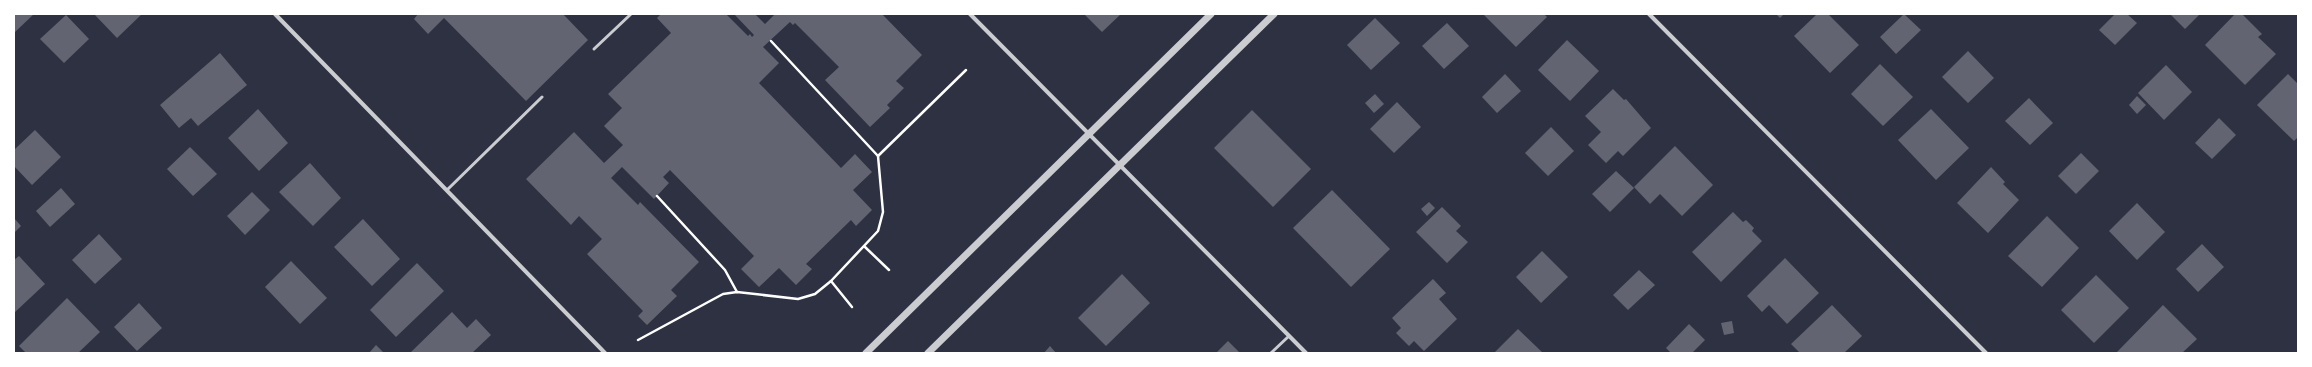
<svg xmlns="http://www.w3.org/2000/svg" width="2312" height="367" font-family="'Titillium Web',sans-serif">
  <rect width="100%" height="100%" fill="#2d3142"/>
  <g fill="#626471">
    <path d="M14,14h20l-20,19z"/>
    <path d="M94,14h48l-25,24z"/>
    <path d="M418,14h145l25,26 -62,61 -82,-83 -16,16 -14,-15z"/>
    <path d="M661,14h65l22,22 2,-2 2,3 2,-2 -20,-21h21l10,10 10,-10h107l40,41 -26,26 8,7 -17,17 3,3 -20,19 -45,-47 14,-13 -44,-44 -2,2 -3,-3 -27,25 16,16 -20,20 82,85 14,-14 17,18 -19,18 19,20 -16,16 -5,-6 -45,44 6,5 -16,16 -17,-17 -20,19 -18,-18 13,-13 -84,-86 -7,7 6,6 -15,16 -32,-32 -11,11 27,27 2,-3 59,60 -28,28 6,6 -30,29 -9,-9 5,-5 -56,-57 15,-15 -23,-23 -8,9 -45,-46 48,-47 30,31 19,-18 -19,-19 18,-18 -14,-14 63,-61 -14,-15z"/>
    <path d="M1084,14h37l-19,18z"/>
    <path d="M1483,14h61l3,3 -31,30z"/>
    <path d="M1776,14h8l-4,4z"/>
    <path d="M1817,14h11l31,31 -29,28 -36,-37z"/>
    <path d="M1904,14l17,16 -25,24 -16,-17z"/>
    <path d="M2115,14h12l10,9 -22,22 -16,-15z"/>
    <path d="M2170,14h30l-15,15z"/>
    <path d="M2235,14h7l20,20 -4,3 18,17 -31,31 -40,-40z"/>
    <path d="M66,15l23,24 -25,24 -24,-24z"/>
    <path d="M1375,18l25,25 -29,27 -24,-25z"/>
    <path d="M1447,23l22,23 -25,23 -22,-23z"/>
    <path d="M1567,40l32,31 -29,30 -32,-31z"/>
    <path d="M1968,51l26,27 -26,25 -26,-26z"/>
    <path d="M220,53l27,32 -49,41 -7,-8 -12,10 -19,-23z"/>
    <path d="M1880,64l33,33 -30,29 -32,-32z"/>
    <path d="M2166,65l26,27 -28,28 -26,-27z"/>
    <path d="M1505,74l16,17 -24,22 -15,-16z"/>
    <path d="M2288,74l10,10v53l-4,4 -37,-36z"/>
    <path d="M1613,89l11,11 2,-1 25,29 -28,28 -5,-5 -12,12 -18,-18 13,-13 -16,-16z"/>
    <path d="M1375,94l9,10 -10,9 -9,-10z"/>
    <path d="M2137,96l9,9 -9,9 -8,-9z"/>
    <path d="M2029,98l24,25 -23,22 -25,-24z"/>
    <path d="M1397,102l24,25 -27,26 -24,-24z"/>
    <path d="M258,109l30,34 -29,28 -31,-33z"/>
    <path d="M1931,109l38,39 -33,32 -38,-40z"/>
    <path d="M1252,110l59,59 -38,38 -59,-59z"/>
    <path d="M2219,118l17,17 -24,24 -17,-16z"/>
    <path d="M1551,127l23,24 -26,25 -23,-23z"/>
    <path d="M35,130l26,27 -29,28 -18,-19v-16z"/>
    <path d="M1675,146l38,39 -31,31 -22,-22 -10,10 -16,-17z"/>
    <path d="M190,147l27,27 -24,22 -26,-27z"/>
    <path d="M2081,153l18,18 -23,23 -18,-18z"/>
    <path d="M310,163l31,35 -28,28 -34,-34z"/>
    <path d="M1991,167l14,15 -2,2 16,16 -31,33 -31,-30z"/>
    <path d="M1616,171l18,17 -24,24 -18,-18z"/>
    <path d="M61,188l14,16 -25,23 -14,-16z"/>
    <path d="M1332,190l58,59 -39,38 -58,-59z"/>
    <path d="M252,192l18,18 -25,25 -18,-19z"/>
    <path d="M1429,202l6,6 -8,8 -6,-7z"/>
    <path d="M2137,203l28,29 -28,28 -28,-29z"/>
    <path d="M1442,207l19,19 -5,5 12,11 -21,21 -31,-31z"/>
    <path d="M1733,212l10,10 3,-2 8,8 -2,3 10,10 -41,41 -29,-30z"/>
    <path d="M2047,216l32,32 -37,39 -34,-31z"/>
    <path d="M14,218l7,8 -7,7z"/>
    <path d="M363,219l37,40 -28,27 -38,-39z"/>
    <path d="M99,234l23,25 -27,25 -23,-24z"/>
    <path d="M2202,244l22,23 -26,25 -22,-23z"/>
    <path d="M1542,251l26,26 -27,26 -25,-26z"/>
    <path d="M19,256l26,28 -31,29v-53z"/>
    <path d="M1785,258l34,35 -32,31 -18,-19 -7,7 -15,-16z"/>
    <path d="M291,261l36,37 -27,26 -35,-37z"/>
    <path d="M417,263l27,28 -48,46 -26,-27z"/>
    <path d="M1639,270l16,15 -27,25 -15,-15z"/>
    <path d="M1122,274l28,29 -44,43 -28,-28z"/>
    <path d="M2096,275l33,33 -35,35 -33,-33z"/>
    <path d="M1433,279l13,14 -7,6 18,20 -33,32 -10,-10 -5,5 -13,-13 5,-5 -9,-10z"/>
    <path d="M67,298l33,34 -22,21h-52l-7,-7z"/>
    <path d="M139,303l23,25 -25,23 -23,-24z"/>
    <path d="M1832,305l30,31 -18,17h-44l-9,-9z"/>
    <path d="M2163,305l34,34 -15,14h-66z"/>
    <path d="M452,312l15,16 9,-9 15,16 -19,18h-62z"/>
    <path d="M1732,321l2,12 -10,2 -3,-12z"/>
    <path d="M1689,324l16,16 -13,13h-21l-5,-5z"/>
    <path d="M1518,329l25,24h-49z"/>
    <path d="M1228,341l12,12h-24z"/>
    <path d="M376,345l8,8h-15z"/>
    <path d="M1050,346l6,7h-12z"/>
  </g>
  <g fill="none" stroke-linecap="round" stroke-linejoin="round">
    <g stroke="#fff" stroke-width="2.5">
      <path d="M771,41l107,115"/>
      <path d="M657,196l68,74 12,22"/>
      <path d="M865,247l24,23"/>
      <path d="M831,281l21,26"/>
      <path d="M638,340l85,-46 14,-2 61,7 17,-5 16,-13 47,-50 5,-19 -5,-56 88,-86"/>
    </g>
    <g stroke="#caccd0" stroke-width="3">
      <path d="M594,49l37,-35"/>
      <path d="M447,190l95,-93"/>
      <path d="M1271,353l18,-17"/>
    </g>
    <g stroke="#caccd0" stroke-width="4">
      <path d="M275,14l330,339"/>
      <path d="M970,14l336,339"/>
      <path d="M1649,14l337,339"/>
    </g>
    <g stroke="#caccd0" stroke-width="7">
      <path d="M866,353l345,-339"/>
      <path d="M928,353l346,-339"/>
    </g>
  </g>
  <rect width="2312" height="367" fill="none" stroke="#ffffff" stroke-width="30"/>
</svg>
